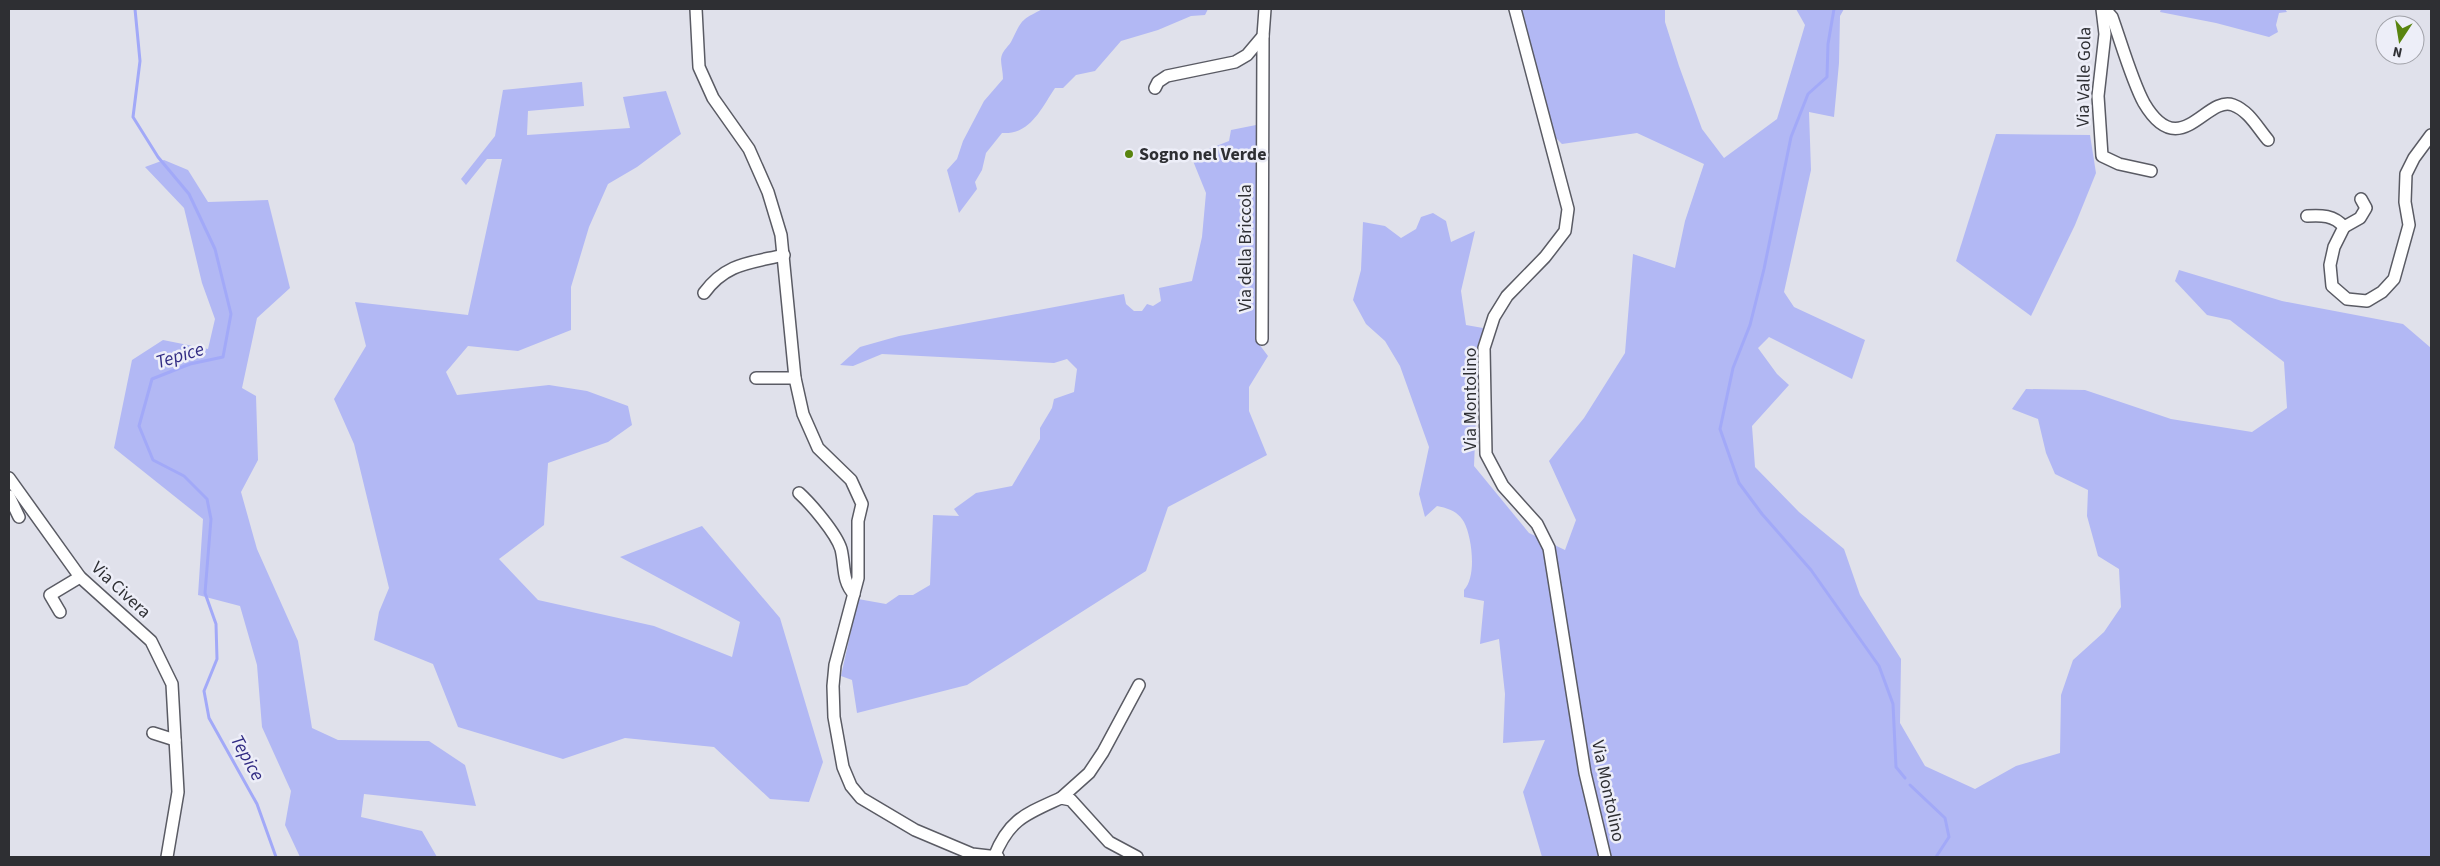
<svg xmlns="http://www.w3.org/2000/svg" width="2440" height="866" font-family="'Source Sans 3',sans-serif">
  <rect width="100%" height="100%" fill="#e0e1eb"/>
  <g fill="#b2b8f4">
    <path d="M1043,9h165l-3,6 -14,1 -33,14 -37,11 -26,30 -19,4 -13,13h-8c-14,21 -25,47 -53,45l-16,20 -4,17 -7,12 2,7 -18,24 -12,-43 10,-11 6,-18 21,-40 19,-22c0,-7 -2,-14 -2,-20 1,-8 6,-11 10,-17 11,-22 9,-22 32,-33z"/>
    <path d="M1520,9h145v13l14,44 23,63 22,29 53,-39 28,-94 -9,-16h48l-4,7 -1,47 -5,54 -25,-5 2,58 -27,122 10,15 71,33 -13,39 -83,-42 -11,11 19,26 12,11 -37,41 3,41 44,45 45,37 16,46 41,64 -1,64 25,43 50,23 41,-23 44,-13 1,-58 12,-35 31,-28 17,-25 -2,-38 -21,-13 -11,-40 1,-26 -33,-16 -9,-21 -8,-34 -26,-10 14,-20 59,1 86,29 81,13 35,-24 -3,-46 -54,-42 -23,-5 -32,-34 4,-11 103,31 121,23 28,24v509h-889l-19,-65 22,-52 -42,3 2,-49 -6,-55 -19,5 4,-43 -20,-4v-7c13,-13 8,-53 0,-68 -6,-11 -17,-14 -27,-16l-12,11 -6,-23 10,-47 -29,-81 -15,-25 -19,-17 -13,-24 8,-30 2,-48 22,4 16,12 15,-9 5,-12 12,-4 13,8 5,21 24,-11 -14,60 5,34 17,3 -5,40 -4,98 55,67 36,17 11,-30 -27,-59 35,-43 41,-65 8,-99 42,14 10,-47 19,-57 -67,-31 -75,11 -6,-6z"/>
    <path d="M2161,9h124l2,3 -8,1 -3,12 2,7 -9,5 -53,-14 -56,-11z"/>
    <path d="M582,82l2,24 -56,5 -1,24 103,-7 -7,-31 43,-6 15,43 -44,33 -29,17 -19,43 -18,60v43l-53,21 -50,-5 -22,26 11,23 92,-10 38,6 41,15 4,19 -24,17 -60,21 -4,62 -45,34 39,41 116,26 78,31 8,-35 -120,-65 82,-31 78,92 43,144 -14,40 -39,-3 -56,-52 -89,-9 -62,21 -105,-32 -25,-63 -59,-24 5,-28 10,-24 -35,-144 -20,-45 32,-53 -11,-44 113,13 34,-156h-15l-21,26 -5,-6 34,-43 8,-46z"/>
    <path d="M1256,125l1,181 2,38 9,12 -19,31v24l18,44 -99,52 -22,64 -179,114 -110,28 -5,-33 -11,-4 17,-77 28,5 13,-9h14l17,-10 3,-70 26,1 -5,-7 22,-16 36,-7 28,-47v-11l12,-20 2,-9 20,-7 3,-23 -10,-10 -13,4 -172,-9 -29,12 -13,-1 20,-18 39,-11 225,-42 2,10 8,7h8l5,-7 6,2 8,-5 -2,-13 33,-7 10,-44 4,-44 -15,-37 38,-15 2,-11z"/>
    <path d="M1996,134l94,1 6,38 -21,52 -44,91 -75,-55z"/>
    <path d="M164,160l24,10 20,32 60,-2 22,88 -33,30 -15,70 14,8 2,64 -17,32 16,57 41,92 14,87 26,12 91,1 36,24 11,41 -112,-12 -3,23 61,14 15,26h-137l-15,-32 6,-34 -29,-64 -5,-62 -17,-59 -42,-11 5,-76 -89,-71 18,-88 31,-20 45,9 7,-30 -13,-36 -18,-75 -39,-41z"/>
  </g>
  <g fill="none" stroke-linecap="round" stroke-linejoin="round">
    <g stroke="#a2a9f8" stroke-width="3">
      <path d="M135,9l5,52 -7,56 25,40 31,37 26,55 16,65 -8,43 -33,7 -38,15 -13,47 14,34 31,16 23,23 4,20 -6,74 11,31 1,35 -13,32 5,27 48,86 19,53"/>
      <path d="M1834,9l-6,35 -1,33 -19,17 -17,43 -27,132 -14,56 -17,43 -13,61 19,54 23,31 49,56 68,96 14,38 3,63 9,11"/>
      <path d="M1910,785l35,33 4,19 -13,20"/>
    </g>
    <defs>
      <g id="street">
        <path d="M696,9l3,58 14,31 36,51 19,43 13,43 14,143 8,36 15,34 33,32 11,24 -4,17v57l-23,87 -2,21 1,31 9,50 8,19 10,12 54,32 57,24 26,3"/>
        <path d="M1515,9l53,200 -3,22 -20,26 -38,39 -13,21 -10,31 2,106 17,32 34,38 12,24 36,225 20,84"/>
        <path d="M2102,9l3,25 -7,62 4,60 17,8 32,7"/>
        <path d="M2105,9l7,8c9,25 20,64 32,86 36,61 62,-8 89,2 16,6 24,22 35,35"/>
        <path d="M1155,88l3,-6 9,-6 68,-14 12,-7 16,-19 2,-27"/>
        <path d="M2307,216c14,-1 27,-1 37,11l-10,20 -4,18 2,21 15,13 20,2 15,-9 12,-13 15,-54 -4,-23 1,-28 8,-16 17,-23"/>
        <path d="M2344,227l16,-9 6,-10 -5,-9"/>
        <path d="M704,293c22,-30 46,-30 80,-38"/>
        <path d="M1262,339l1,-303"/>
        <path d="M756,378h39"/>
        <path d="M9,478l71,99 71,64 21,43 6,108 -11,65"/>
        <path d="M799,493c12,11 37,40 42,56 4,16 1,33 13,45"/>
        <path d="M9,496l10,21"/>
        <path d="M60,612l-10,-17 30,-18"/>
        <path d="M153,733l22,7"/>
        <path d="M1061,798l28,-25 14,-21 36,-67"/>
        <path d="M994,857c15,-38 32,-43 67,-59l10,2 38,42 28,15"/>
      </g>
    </defs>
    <use href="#street" stroke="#5a5b64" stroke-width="14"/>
    <use href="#street" stroke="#fff" stroke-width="11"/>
  </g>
  <circle fill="#59840f" stroke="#edeef8" stroke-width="2" cx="1129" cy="154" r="5"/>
  <g text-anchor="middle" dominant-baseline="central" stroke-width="5" stroke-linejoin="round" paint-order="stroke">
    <g font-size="18" fill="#2e2f33" stroke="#edeef8">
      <text transform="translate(2084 77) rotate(-89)">Via Valle Gola</text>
      <text transform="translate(1245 248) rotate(-90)">Via della Briccola</text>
      <text transform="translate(1470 399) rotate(-90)">Via Montolino</text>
      <text transform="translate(121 590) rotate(43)">Via Civera</text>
      <text transform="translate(1608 791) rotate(78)">Via Montolino</text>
    </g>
    <g font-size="18" font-weight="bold" fill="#2e2f33" stroke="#edeef8" text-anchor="start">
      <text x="1139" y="154">Sogno nel Verde</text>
    </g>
    <g font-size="19" font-style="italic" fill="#312b83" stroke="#edeef8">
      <text transform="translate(180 356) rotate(-17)">Tepice</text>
      <text transform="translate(247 758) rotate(61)">Tepice</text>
    </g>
  </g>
  <rect width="2440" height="866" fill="none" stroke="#2e2f33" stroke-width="20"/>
  <g transform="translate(2400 40) rotate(192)"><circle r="24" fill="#edeef8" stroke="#a1a2a9"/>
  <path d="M0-4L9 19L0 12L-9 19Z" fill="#59840f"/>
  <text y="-8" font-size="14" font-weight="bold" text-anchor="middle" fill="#2e2f33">N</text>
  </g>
</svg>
